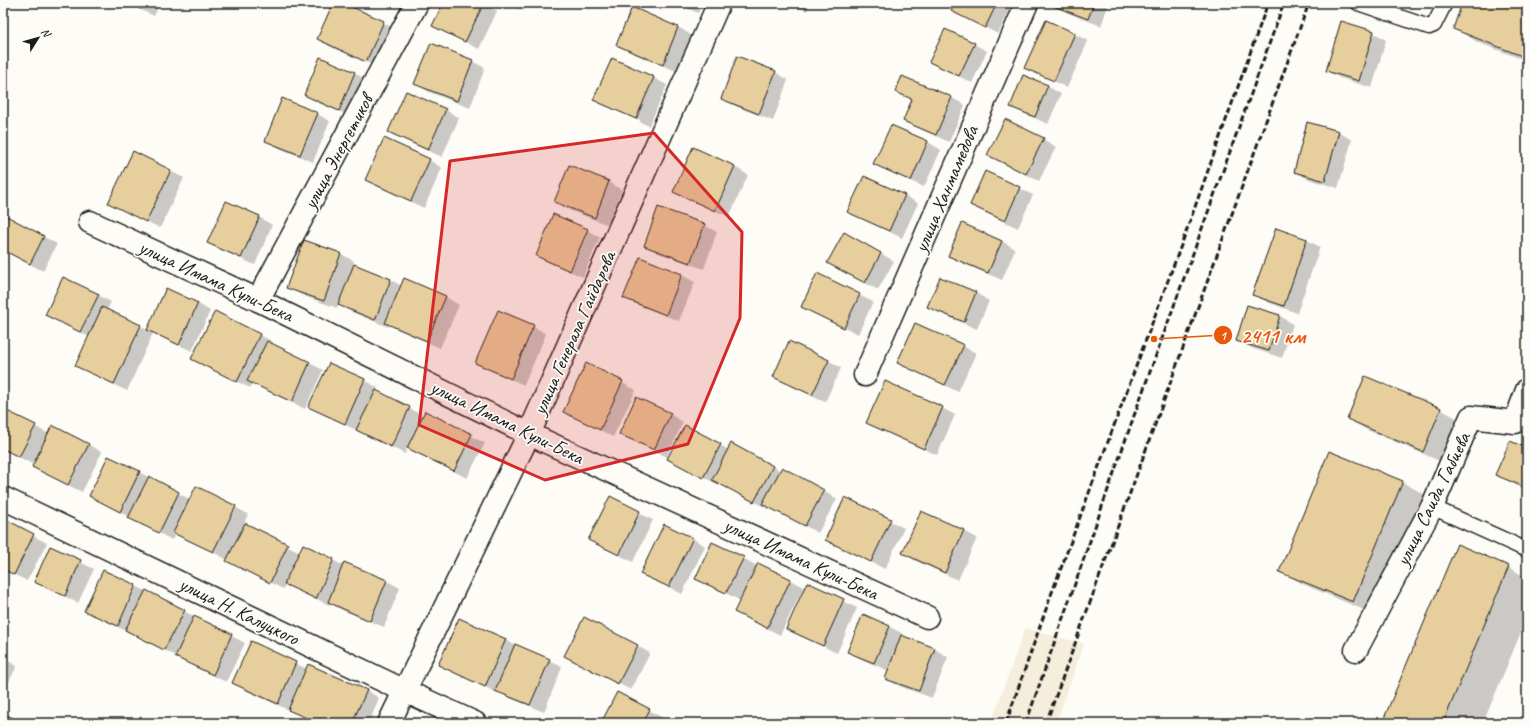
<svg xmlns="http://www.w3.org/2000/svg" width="1530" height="726" font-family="Caveat,sans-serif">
  <rect width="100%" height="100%" fill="#fdfcf7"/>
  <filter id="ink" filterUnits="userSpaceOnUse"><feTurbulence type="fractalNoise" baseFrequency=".025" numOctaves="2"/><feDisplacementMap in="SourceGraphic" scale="8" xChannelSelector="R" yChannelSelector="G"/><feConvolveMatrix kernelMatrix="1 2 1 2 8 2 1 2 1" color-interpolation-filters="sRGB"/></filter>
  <g filter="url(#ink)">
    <path fill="#f6eedc" d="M1025,628l59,16 -28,79h-65z"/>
    <g fill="#0003">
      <path d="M126,3h34l-6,13z"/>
      <path d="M334,3h6l43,19 13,8 -16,38 -49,-21 -13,-8z"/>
      <path d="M393,3h12l-2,4z"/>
      <path d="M444,3h38l15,8 -18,38 -46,-23z"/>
      <path d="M508,3h19l-3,8z"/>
      <path d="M676,3h27l-5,10z"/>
      <path d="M789,3h21l-3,8z"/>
      <path d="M956,3h54l3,1 -15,30 -46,-23z"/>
      <path d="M1056,3h53l-8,23 -33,-13 -13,-7z"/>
      <path d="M1463,3h64v58l-48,-18 -25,-15z"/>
      <path d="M632,8l46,19 13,8 -15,36 -46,-19 -13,-7z"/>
      <path d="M1046,21l29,13 13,7 -21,47 -41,-21z"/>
      <path d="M1373,32l13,8 -14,48 -32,-10 -13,-7z"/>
      <path d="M974,44l13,7 -15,32 -41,-21z"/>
      <path d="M320,59l35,14 13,8 -15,36 -35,-14 -13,-8z"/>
      <path d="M613,59l41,19 13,7 -18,41 -9,-4v-2l-33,-15v2l-13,-7z"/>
      <path d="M472,61l13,7 -15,40 -41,-16 -13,-8z"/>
      <path d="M775,72l13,8 -15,41 -38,-15 -13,-7z"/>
      <path d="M1024,76l23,10 14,8 -13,30 -23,-10 -13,-7z"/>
      <path d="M902,77l50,21 13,7 -16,37 -31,-14 -14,-7 9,-21 -17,-9z"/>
      <path d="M407,93l39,17 13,8 -17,39 -40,-18 -13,-7z"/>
      <path d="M317,114l13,7 -17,41 -34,-14 -13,-8z"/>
      <path d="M891,126l37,16 13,8 -17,37 -36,-16 -13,-7z"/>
      <path d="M1339,132l13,8 -14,48 -30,-9 -13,-7z"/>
      <path d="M1043,139l13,8 -17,34 -38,-19z"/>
      <path d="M694,149l41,18 13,8 -19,42 -41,-18 -14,-8z"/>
      <path d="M134,153l50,25 -24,50 -51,-25z"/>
      <path d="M429,160l13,8 -18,40 -45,-21 -13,-7z"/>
      <path d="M569,166l40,16 13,8 -14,35 -39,-15 -13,-8z"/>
      <path d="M986,172l47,23 -15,33 -34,-16 -13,-7z"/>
      <path d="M905,196l13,7 -16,35 -53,-26z"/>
      <path d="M3,215l54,29 -14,27 -40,-21z"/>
      <path d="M259,217l13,8 -17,40 -34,-15 -13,-7z"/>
      <path d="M704,225l13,7 -13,37 -46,-16 -13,-8z"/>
      <path d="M587,230l13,7 -17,40 -33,-14 -13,-7z"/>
      <path d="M844,233l50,28 -16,29 -37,-20z"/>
      <path d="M1307,240l13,7 -23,66 -30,-11 -13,-8z"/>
      <path d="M304,241l37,13 13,7 -1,3 38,16 11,6 3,-6 41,17 13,8 -19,43 -41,-18 -10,-6 -1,3 -36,-15 -14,-8 -1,4 -36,-13 -13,-8z"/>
      <path d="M1002,241l13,8 -13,31 -40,-17 -13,-7z"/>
      <path d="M682,275l13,7 -16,39 -41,-16 -13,-8z"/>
      <path d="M817,275l56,27 -15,32 -55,-27z"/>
      <path d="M976,293l13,8 -12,28 -35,-15 -14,-7z"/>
      <path d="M98,295l13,7 -4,8 41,20 49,-27 13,8 -18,40 -39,-18 -26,58 -51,-25 13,-29 -43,-22z"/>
      <path d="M1248,306l32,10 13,8 -11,34 -31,-10 -13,-7z"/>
      <path d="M215,312l45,23 13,7 -1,2 51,26 -18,39 -52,-26 -3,5 -45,-22z"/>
      <path d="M533,326l13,8 -22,51 -35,-15 -13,-7z"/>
      <path d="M963,346l13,7 -18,39 -60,-30z"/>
      <path d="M828,360l13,8 -16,34 -51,-25z"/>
      <path d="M329,364l36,16 13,8 -2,4 48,24 1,-3 60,30 -18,35 -60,-30 -2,6 -96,-47z"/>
      <path d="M587,365l49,25 -23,47 -48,-25z"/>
      <path d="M942,408l13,7 -18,40 -56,-25 -13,-8z"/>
      <path d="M1440,409l20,11 -18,42 -75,-32 -19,-11z"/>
      <path d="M4,410l45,24 4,-8 49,26 -20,40 -36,-18 -12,-9 -31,-16z"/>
      <path d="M670,414l13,8 -16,35 -46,-23z"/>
      <path d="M731,444l50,27 1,-3 55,31 -19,34 -49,-27 -1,3 -50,-27 -1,2 -35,-18 38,-21 9,5z"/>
      <path d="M1527,449v43l-30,-18z"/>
      <path d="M139,472l52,28 44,7 13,7 -4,10 56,28 3,-7 41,21 43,15 13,7 -16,39 -42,-17 -12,-7 -1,2 -43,-21 -3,5 -42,-21 -13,-7v-1l-52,-27 -4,7 -82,-44z"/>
      <path d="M1402,482l25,14 -49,120 -73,-31 -25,-14z"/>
      <path d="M610,498l43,22 -20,42 -44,-22z"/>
      <path d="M846,499l58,29 -19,41 -59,-29z"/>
      <path d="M921,512l43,19 13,7 -19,42 -42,-19 -13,-8z"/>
      <path d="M3,520l44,23 -20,38 -24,-12z"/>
      <path d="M692,538l13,8 -23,48 -40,-21z"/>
      <path d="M51,548l43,21 -16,34 -43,-21z"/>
      <path d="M743,558l14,8 34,14 13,7 -24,48 -45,-23 6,-11 -45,-23z"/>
      <path d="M1508,567l19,11v40l-44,105h-99z"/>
      <path d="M104,572l32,14 109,57 -19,39 -37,-18 -13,-8 -90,-45z"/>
      <path d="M807,584l50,24 -20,45 -50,-24z"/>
      <path d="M863,616l27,11 13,7 -1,3 33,12 13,8 -16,41 -33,-12 -13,-8 3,-7 -28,-12 -13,-8z"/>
      <path d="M506,640l10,6 33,14 13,7 -18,45 -34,-14 -11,-7 -1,2 -46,-21 -13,-7z"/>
      <path d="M251,643l56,26 59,21 13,8 -10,25h-52l-70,-32 -14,-8z"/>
      <path d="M637,646l13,7 -19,37 -53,-27z"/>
      <path d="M3,658l14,8 -14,27z"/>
      <path d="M617,693l46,25 -3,5h-58z"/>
      <path d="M3,714l16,9h-16z"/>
    </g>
    <g fill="#e7ce9d" stroke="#1c1c1c">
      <path d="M127,3h17l-3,6z"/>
      <path d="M333,3h10l41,18 -18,41 -49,-23z"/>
      <path d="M443,3h41l-19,39 -33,-16z"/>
      <path d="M955,3h42l-12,25 -34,-17z"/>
      <path d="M1055,3h39l-6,16 -35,-13z"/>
      <path d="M1462,3h65v55l-74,-29z"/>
      <path d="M632,7l46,20 -15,38 -47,-20z"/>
      <path d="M1046,20l29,13 -21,48 -30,-13z"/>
      <path d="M1341,21l33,10 -15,50 -33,-10z"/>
      <path d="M945,29l30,14 -16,33 -30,-14z"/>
      <path d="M431,43l42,17 -16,41 -43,-17z"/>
      <path d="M737,56l39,15 -17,43 -38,-15z"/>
      <path d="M320,57l35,15 -16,39 -35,-16z"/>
      <path d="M612,58l42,19 -18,42 -43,-19z"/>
      <path d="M1023,75l25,10 -13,32 -25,-10z"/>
      <path d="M902,76l50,21 -16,38 -33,-14 9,-22 -17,-7z"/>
      <path d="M406,91l40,18 -18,41 -40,-18z"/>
      <path d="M282,98l36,15 -18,42 -35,-14z"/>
      <path d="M1005,119l39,19 -18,36 -39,-19z"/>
      <path d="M1307,122l32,9 -14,50 -31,-9z"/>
      <path d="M891,125l37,16 -17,40 -38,-17z"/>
      <path d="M384,138l46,21 -19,42 -46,-21z"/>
      <path d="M693,147l42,19 -20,45 -42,-19z"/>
      <path d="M133,151l38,19 -25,52 -38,-19z"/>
      <path d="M569,165l40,16 -14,37 -41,-16z"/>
      <path d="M985,171l35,16 -15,34 -35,-16z"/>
      <path d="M864,176l41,19 -16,36 -42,-19z"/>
      <path d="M226,201l34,15 -19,42 -34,-15z"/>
      <path d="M658,207l47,17 -15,39 -46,-17z"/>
      <path d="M3,214l41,22 -14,28 -27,-14z"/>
      <path d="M553,214l35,15 -18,42 -34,-15z"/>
      <path d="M962,223l40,18 -14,32 -40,-17z"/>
      <path d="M1276,228l31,11 -23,67 -32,-11z"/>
      <path d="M844,232l37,21 -16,30 -38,-20z"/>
      <path d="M304,240l37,13 -17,48 -38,-13z"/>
      <path d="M640,257l42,17 -16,41 -43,-17z"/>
      <path d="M354,264l37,15 -16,41 -37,-15z"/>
      <path d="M817,273l43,21 -16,34 -43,-21z"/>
      <path d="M63,277l36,17 -19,38 -35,-17z"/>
      <path d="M940,277l36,15 -12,30 -37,-15z"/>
      <path d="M404,278l42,18 -19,45 -42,-18z"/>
      <path d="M166,288l32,15 -19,42 -32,-15z"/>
      <path d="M1247,305l33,10 -11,36 -33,-10z"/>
      <path d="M102,307l39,18 -27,59 -39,-18z"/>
      <path d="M498,310l36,15 -23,54 -36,-16z"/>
      <path d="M215,311l45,23 -23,48 -46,-23z"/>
      <path d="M915,323l49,22 -19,40 -48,-22z"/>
      <path d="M267,341l43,21 -18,40 -45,-21z"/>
      <path d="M789,341l40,19 -17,35 -39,-18z"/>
      <path d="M329,363l36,16 -20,45 -37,-17z"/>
      <path d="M586,363l37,18 -23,49 -37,-18z"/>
      <path d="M1365,376l76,32 -18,44 -76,-33z"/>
      <path d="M885,381l58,26 -19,42 -58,-26z"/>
      <path d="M376,390l34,17 -19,40 -35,-17z"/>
      <path d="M636,397l35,16 -17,37 -35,-16z"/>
      <path d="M3,409l33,16 -17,32 -16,-8z"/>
      <path d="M425,411l47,23 -18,37 -47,-23z"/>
      <path d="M52,425l37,19 -21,41 -36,-18z"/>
      <path d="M685,425l36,19 -18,34 -36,-19z"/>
      <path d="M1510,441l17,7v40l-32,-13z"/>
      <path d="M731,443l42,23 -19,36 -42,-22z"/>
      <path d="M1329,451l74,30 -50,121 -74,-30z"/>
      <path d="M108,456l32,15 -20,41 -31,-16z"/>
      <path d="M782,467l42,23 -19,36 -43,-22z"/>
      <path d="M149,476l30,16 -20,41 -31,-15z"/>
      <path d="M196,486l40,20 -23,46 -40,-19z"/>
      <path d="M610,496l30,15 -21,44 -31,-15z"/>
      <path d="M845,497l46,22 -20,43 -46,-22z"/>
      <path d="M921,511l43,19 -19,43 -43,-20z"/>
      <path d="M3,518l31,16 -20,41 -11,-6z"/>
      <path d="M245,523l43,21 -18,39 -44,-22z"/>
      <path d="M664,524l29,14 -24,49 -29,-13z"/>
      <path d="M712,542l32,15 -18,36 -31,-14z"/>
      <path d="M303,544l31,15 -18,40 -32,-15z"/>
      <path d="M1457,544l52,22 -66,157h-61z"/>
      <path d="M50,546l31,14 -16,36 -31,-14z"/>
      <path d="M344,562l43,18 -17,41 -42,-19z"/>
      <path d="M758,563l33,16 -24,49 -33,-16z"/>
      <path d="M103,570l33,15 -18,41 -34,-15z"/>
      <path d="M807,582l37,17 -21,47 -37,-17z"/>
      <path d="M146,590l39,20 -21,40 -39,-20z"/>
      <path d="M863,614l27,12 -16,37 -27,-11z"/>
      <path d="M194,616l38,18 -19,41 -38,-18z"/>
      <path d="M584,617l54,28 -20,39 -54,-28z"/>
      <path d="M459,618l47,21 -21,48 -47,-22z"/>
      <path d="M901,635l34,13 -16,43 -34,-12z"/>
      <path d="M251,641l45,21 -18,42 -46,-21z"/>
      <path d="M515,644l35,15 -20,46 -35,-14z"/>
      <path d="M308,664l59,26 -15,33h-34l-30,-13z"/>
      <path d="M617,692l33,17 -7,14h-42z"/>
      <path d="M3,713l12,6 -2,4h-10z"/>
    </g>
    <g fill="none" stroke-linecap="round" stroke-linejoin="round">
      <defs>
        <g id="lane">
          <path d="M1358,3l71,24 5,-2 11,-22"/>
          <path d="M1432,507l95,43"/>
        </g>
        <g id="street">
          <path d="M90,222l168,78 271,134 398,183"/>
          <path d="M258,300l159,-297"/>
          <path d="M865,375l162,-372"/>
          <path d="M3,498l402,193 70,32"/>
          <path d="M1356,650l76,-143 39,-90 44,5 12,-32"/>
          <path d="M389,723l140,-289 190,-431"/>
        </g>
      </defs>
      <use href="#lane" stroke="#1c1c1c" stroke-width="17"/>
      <use href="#street" stroke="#1c1c1c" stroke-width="25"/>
      <use href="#lane" stroke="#fdfcf7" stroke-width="14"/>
      <use href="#street" stroke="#fdfcf7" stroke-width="22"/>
      <g stroke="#1c1c1c" stroke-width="3" stroke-dasharray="6 3" stroke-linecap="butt">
        <path d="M1006,723l45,-128 135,-363 82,-229"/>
        <path d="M1026,723l109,-310 149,-410"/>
        <path d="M1046,723l263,-720"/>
      </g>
    </g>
  </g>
  <path fill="#d62828" fill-opacity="0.2" stroke="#d62828" stroke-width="3" stroke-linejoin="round" d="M654,133l88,99 -2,86 -52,126 -143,36 -126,-55 31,-264z"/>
  <g text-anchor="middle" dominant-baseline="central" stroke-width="3.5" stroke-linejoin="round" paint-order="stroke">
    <g font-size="20" fill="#1c1c1c" stroke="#fdfcf7">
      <text transform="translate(338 152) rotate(-62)">улица Энергетиков</text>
      <text transform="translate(946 189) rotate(-67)">улица Ханмамедова</text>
      <text transform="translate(216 281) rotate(25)">улица Имама Кули-Бека</text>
      <text transform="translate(574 333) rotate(-66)">улица Генерала Гайдарова</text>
      <text transform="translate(507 422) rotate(26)">улица Имама Кули-Бека</text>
      <text transform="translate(1433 499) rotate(-64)">улица Саида Габиева</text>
      <text transform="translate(801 559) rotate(25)">улица Имама Кули-Бека</text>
      <text transform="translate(239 611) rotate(26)">улица Н. Калуцкого</text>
    </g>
  </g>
  <path fill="none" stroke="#e8590c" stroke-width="1.5" d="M1154 339L1223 335"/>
  <g fill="#e8590c" stroke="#fdfcf7" stroke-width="1.5">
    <circle cx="1154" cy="339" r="4"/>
    <circle cx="1223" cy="335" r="10"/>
  </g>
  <g font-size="12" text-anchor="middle" font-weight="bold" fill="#fff">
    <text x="1223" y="340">1</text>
  </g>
  <g font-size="21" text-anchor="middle" font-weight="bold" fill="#e8590c" stroke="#fdfcf7" stroke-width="3.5" stroke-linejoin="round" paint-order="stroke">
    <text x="1273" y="343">2411 км</text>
  </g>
  <rect width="1530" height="726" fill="none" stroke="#fdfcf7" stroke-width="16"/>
  <rect x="8" y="8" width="1514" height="710" fill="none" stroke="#1c1c1c" stroke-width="1.5" filter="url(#ink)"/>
  <g transform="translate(38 38) rotate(53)" stroke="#fdfcf7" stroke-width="3" paint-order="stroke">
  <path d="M0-3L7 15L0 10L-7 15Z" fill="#1c1c1c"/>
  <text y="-6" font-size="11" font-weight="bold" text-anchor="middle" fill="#1c1c1c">N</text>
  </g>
</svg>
